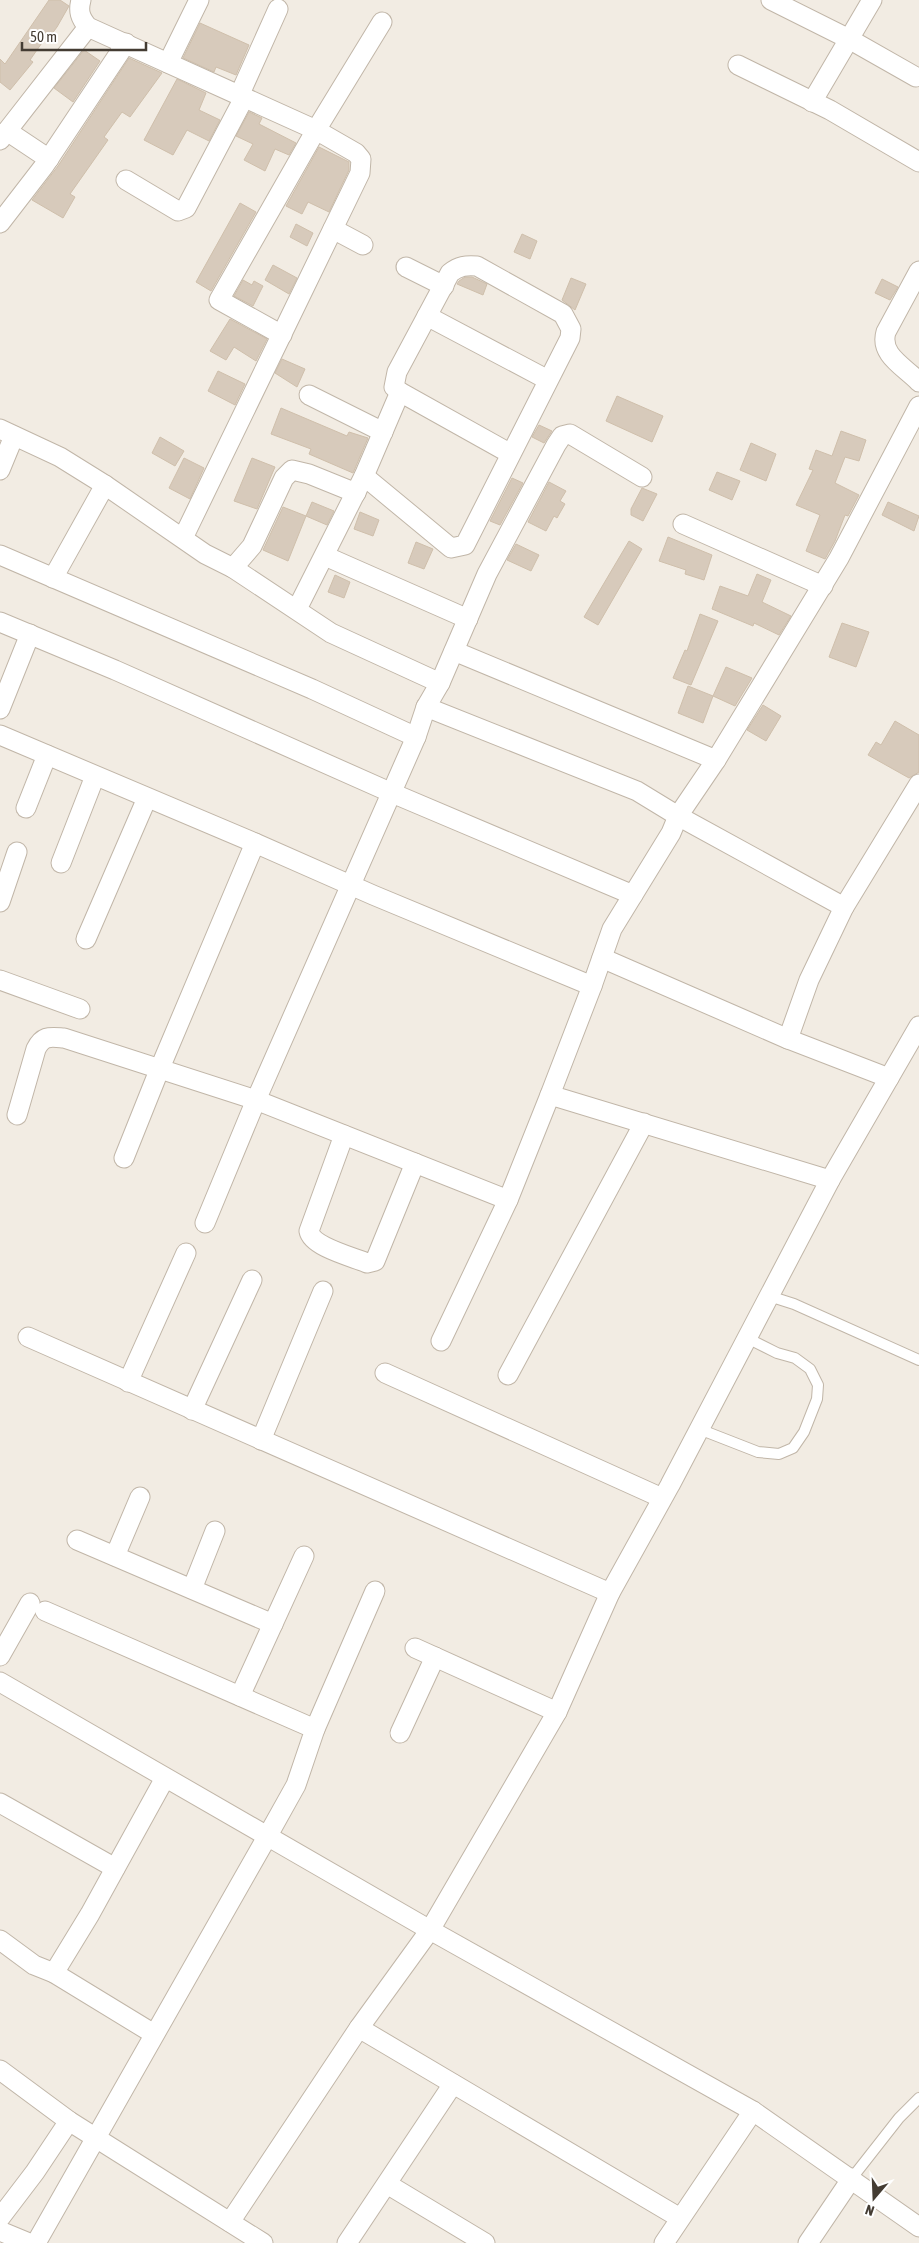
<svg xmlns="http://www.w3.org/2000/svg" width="919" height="2243" font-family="'Asap Condensed',sans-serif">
  <rect width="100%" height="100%" fill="#f2ece3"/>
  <g fill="#d7cabb" stroke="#cfbfab">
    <path d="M49,0h11l9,6 -12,21 -9,12 -2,-2 -16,23 3,2 -23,28 -10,-8v-23l5,5z"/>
    <path d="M200,23l49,22 -13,30 -20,-8 -2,5 -31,-14z"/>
    <path d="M84,50l16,11 -27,41 -19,-14z"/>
    <path d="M129,58l33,15 -32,44 -8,-5 -18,25 4,3 -38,54 5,3 -12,21 -31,-18 26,-34z"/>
    <path d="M177,79l29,14 -7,17 21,10 -11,21 -22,-11 -14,25 -29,-15z"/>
    <path d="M249,112l13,6 -3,6 37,19 -7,12 -14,-6 -10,22 -21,-11 9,-16 -17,-8z"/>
    <path d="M319,147l30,15v8l-20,42 -21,-10 -6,12 -16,-8z"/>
    <path d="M240,203l16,9 -45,79 -15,-9z"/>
    <path d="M296,224l17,9 -6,13 -17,-9z"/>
    <path d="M522,234l15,7 -7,18 -16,-7z"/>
    <path d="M273,265l24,13 -8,16 -24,-14z"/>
    <path d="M465,277h7l15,7 -4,11 -26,-11 2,-3z"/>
    <path d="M571,278l15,6 -11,26 -13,-10z"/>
    <path d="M882,279l16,8 -8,13 -15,-7z"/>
    <path d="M243,280l9,5 2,-4 9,5 -10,20 -19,-10z"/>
    <path d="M230,319l37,20 -11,22 -22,-14 -8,13 -16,-9z"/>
    <path d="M282,359l23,10 -8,18 -22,-14z"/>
    <path d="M218,371l27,13 -10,21 -27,-14z"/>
    <path d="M617,396l46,20 -11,26 -46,-21z"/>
    <path d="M281,408l66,28 2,-4 19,6 -15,35 -44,-19 2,-5 -40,-15z"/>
    <path d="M539,425l13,6 -8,12 -12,-6z"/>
    <path d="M841,431l25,9 -7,21 -14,-4 -10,26 24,12 -11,21 -3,-1 -10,26 -10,18 -19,-8 14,-36 -24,-10 17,-35 -4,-1 7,-19 16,6z"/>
    <path d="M160,437l24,14 -9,15 -23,-13z"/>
    <path d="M751,443l25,11 -10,27 -26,-11z"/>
    <path d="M184,458l20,10 -14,31 -21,-11z"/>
    <path d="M252,458l23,9 -18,42 -23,-8z"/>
    <path d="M717,472l23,9 -8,19 -23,-10z"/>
    <path d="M512,478l11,5 -23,42 -10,-4z"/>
    <path d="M549,482l17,9 -6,10 5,3 -8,14 -3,-2 -8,15 -18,-9z"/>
    <path d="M642,488l15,6 -14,27 -12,-6v-6z"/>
    <path d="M312,502l22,9 -7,14 -21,-9z"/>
    <path d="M888,502l31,14 -5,15 -32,-16z"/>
    <path d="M283,507l23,9 -18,45 -25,-11z"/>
    <path d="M360,512l19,8 -6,16 -19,-7z"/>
    <path d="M668,537l44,18 -8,25 -19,-6 1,-4 -27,-9z"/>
    <path d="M629,541l13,8 -44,76 -14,-8z"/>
    <path d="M416,542l17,7 -9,20 -16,-6z"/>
    <path d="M516,544l23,11 -8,16 -24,-11z"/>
    <path d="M757,574l14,6 -9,22 29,14 -12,19 -25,-12 -1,3 -41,-17 8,-23 28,10z"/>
    <path d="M335,575l15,7 -6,16 -16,-6z"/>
    <path d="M700,614l18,7 -27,64 -18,-7 12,-28 2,1z"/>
    <path d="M842,623l27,9 -13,35 -27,-10z"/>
    <path d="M726,667l26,11 -17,28 -22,-10 -10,27 -25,-10 10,-27 25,10z"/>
    <path d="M763,705l18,11 -15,25 -19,-11z"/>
    <path d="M895,721l24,14v37l-10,6 -41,-23 8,-13 5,3z"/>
  </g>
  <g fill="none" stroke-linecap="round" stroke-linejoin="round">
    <defs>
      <g id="lane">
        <path d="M769,1296l25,8 125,56"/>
        <path d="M699,1429l59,23 21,2 14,-6 11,-16 13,-33 1,-14 -8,-16 -15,-11 -18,-5 -30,-15"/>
        <path d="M852,2178l47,-60 20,-20"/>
      </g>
      <g id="street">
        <path d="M81,0c-3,11 -1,18 7,27l228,103 40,23 5,6 -1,14 -177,365"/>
        <path d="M771,0l78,39 67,38"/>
        <path d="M168,63l31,-63"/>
        <path d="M738,65l92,45 89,52"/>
        <path d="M239,96l39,-87"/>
        <path d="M812,102l60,-102"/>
        <path d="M7,131l42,28"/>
        <path d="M0,140l88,-113"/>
        <path d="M126,180l52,31 8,-3 58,-110"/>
        <path d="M0,223l44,-57 82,-123"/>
        <path d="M333,229l30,16"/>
        <path d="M406,267l38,19"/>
        <path d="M919,271l-33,61c-7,23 19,35 33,50"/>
        <path d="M427,316l121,64"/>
        <path d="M282,335l-63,-35 97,-170 66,-108"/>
        <path d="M309,395l74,37"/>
        <path d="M0,429l60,28 45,28 100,69 28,14 98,65 109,50"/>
        <path d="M0,470l14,-34"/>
        <path d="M364,476l87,72 14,-3 105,-207 1,-9 -8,-15 -86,-48c-11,-1 -18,0 -27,7l-53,99 -3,15 6,5 111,62"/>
        <path d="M683,524l140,62"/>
        <path d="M0,555l312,134 104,48"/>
        <path d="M325,556l143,63"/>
        <path d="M233,568l19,-22 32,-68 8,-8 17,4 47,19"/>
        <path d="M53,578l52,-93"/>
        <path d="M297,609l67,-133 36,-84"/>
        <path d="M0,622l115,48 277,123 241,102"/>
        <path d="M454,651l262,109"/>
        <path d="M426,707l211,84 41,25 166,91"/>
        <path d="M0,709l30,-75"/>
        <path d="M0,735l255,108 118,52 219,91 -42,109 280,85 -160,305 -60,108 -53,119 -127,218 -71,98 -129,194"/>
        <path d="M26,808l21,-53"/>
        <path d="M61,863l34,-87"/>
        <path d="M0,902l17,-50"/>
        <path d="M86,939l61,-141"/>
        <path d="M602,958l186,81 101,39"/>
        <path d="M0,980l80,29"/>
        <path d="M592,986l20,-57 59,-96 7,-17 38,-56 123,-202 80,-152"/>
        <path d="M788,1039l21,-59 35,-73 75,-123"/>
        <path d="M17,1115l19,-66c7,-14 14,-12 28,-11l192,62 252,100"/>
        <path d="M344,1135l-35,96c3,16 44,26 58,32l8,-2 40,-98"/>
        <path d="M124,1158l36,-90 95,-225"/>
        <path d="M830,1180l89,-154"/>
        <path d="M205,1223l51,-123 160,-363 10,-30 14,-24 47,-109 69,-129 6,-9 8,-2 72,43"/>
        <path d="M28,1337l582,256"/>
        <path d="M441,1341l67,-141 42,-105"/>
        <path d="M385,1373l277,125"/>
        <path d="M508,1375l136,-252"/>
        <path d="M128,1382l58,-129"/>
        <path d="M192,1410l60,-130"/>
        <path d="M261,1440l62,-149"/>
        <path d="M77,1540l196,84"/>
        <path d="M115,1556l25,-59"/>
        <path d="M192,1589l23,-58"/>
        <path d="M415,1648l142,64"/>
        <path d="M0,1656l30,-53"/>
        <path d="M0,1682l430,248 323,181 166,116"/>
        <path d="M240,1696l64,-140"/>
        <path d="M315,1729l60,-138"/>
        <path d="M400,1733l35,-76"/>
        <path d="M0,1803l115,65"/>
        <path d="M0,1940l34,25 20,8 100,61"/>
        <path d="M54,1973l36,-59 75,-136"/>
        <path d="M359,2028l321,190"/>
        <path d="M0,2070l69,51 194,122"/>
        <path d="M387,2184l98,59"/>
        <path d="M0,2218l35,-46 34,-51"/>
        <path d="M0,2231l29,12"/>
        <path d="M36,2243l231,-406 29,-52 19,-56 -270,-118"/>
        <path d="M347,2243l106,-159"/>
        <path d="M664,2243l89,-132"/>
        <path d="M808,2243l44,-65"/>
      </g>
    </defs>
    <use href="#lane" stroke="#c1b6a8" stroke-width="12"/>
    <use href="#street" stroke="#c1b6a8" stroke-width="21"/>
    <use href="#lane" stroke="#fff" stroke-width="10"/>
    <use href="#street" stroke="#fff" stroke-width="19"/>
  </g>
  <g transform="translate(874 2198) rotate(199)" stroke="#ffffff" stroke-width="4" paint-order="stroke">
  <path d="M0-4L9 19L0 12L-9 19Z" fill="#443c33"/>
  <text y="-8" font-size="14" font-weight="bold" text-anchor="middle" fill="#443c33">N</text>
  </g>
  <path d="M22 42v8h124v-8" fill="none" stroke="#443c33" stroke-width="2.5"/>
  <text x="30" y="42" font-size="15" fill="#443c33" stroke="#ffffff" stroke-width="4" paint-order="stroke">50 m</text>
</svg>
